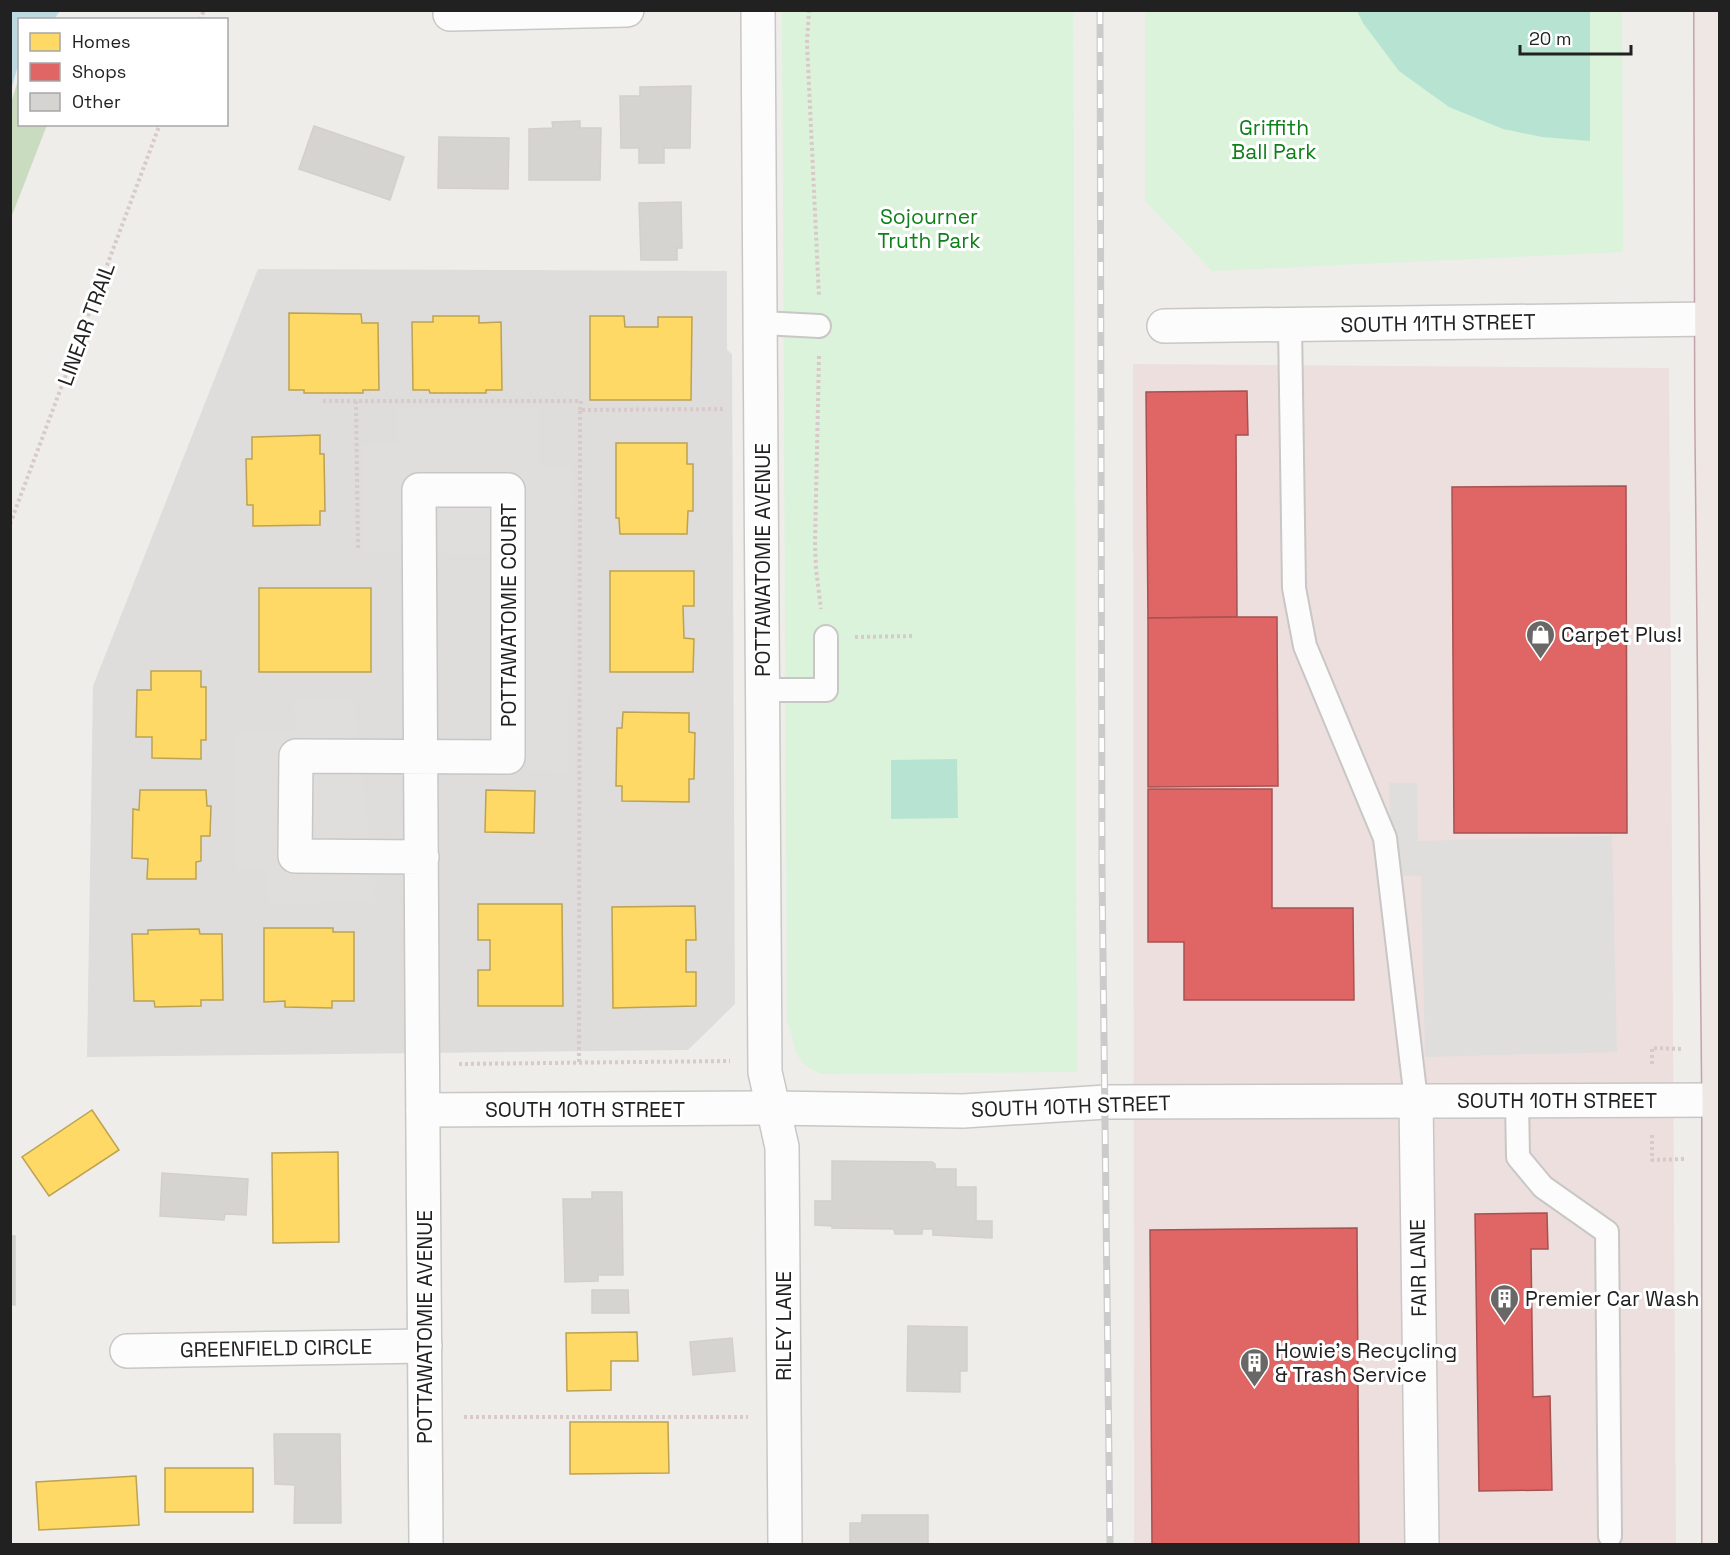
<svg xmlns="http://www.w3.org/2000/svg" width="1730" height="1555" font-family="'Space Grotesk',sans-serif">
  <rect width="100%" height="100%" fill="#efedea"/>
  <path fill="#dedddb" d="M258,269l469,2v79l5,4 3,650 -47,46 -601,7 6,-371z"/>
  <path fill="#ecdfdd" d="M1133,364l536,4 7,1176h-542z"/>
  <path fill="#cadcc0" d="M19,77l1,47 27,1 -36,93v-115z"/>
  <g fill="#daf3da">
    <path d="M782,11h291l4,1061 -255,2c-31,-11 -24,-27 -35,-52z"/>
    <path d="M1145,11h477l1,241 -411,19 -67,-70z"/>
  </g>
  <g fill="#b7e4d2">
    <path d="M1357,11h233v130l-48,-4 -39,-8 -54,-22 -50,-36 -36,-48z"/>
    <path d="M957,759l1,59 -67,1v-59z"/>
  </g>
  <g fill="#dfdedd">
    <path d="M398,409h140v57l33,1 -2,304 -47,-1 1,-216 -160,-1v-109h35z"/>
    <path d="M294,699l60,1 1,35 20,137 -1,30 -105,1 -1,-34h-31v-137l58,1z"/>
    <path d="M1389,783h28l1,58 194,-5 5,216 -192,5 -4,-181h-29z"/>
  </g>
  <path fill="#bfd9e1" d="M11,10l49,1 -6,8 -34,1 -1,42 -8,28z"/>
  <g fill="#ffd966" stroke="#bca251" stroke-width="1.5">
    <path d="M289,313l72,1 1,9h16l1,67h-16v3h-59v-3h-15z"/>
    <path d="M433,316h46v7l22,-1 1,68h-16v3h-56l-1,-3h-16l-1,-68h21z"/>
    <path d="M590,316h34l1,11h33v-10h34l-1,83h-101z"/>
    <path d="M320,435v19h4l1,57h-5v14l-67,1v-21h-6l-1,-46h6v-22z"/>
    <path d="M616,443h71v21h6v47h-5l-1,23h-67l-1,-16h-3z"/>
    <path d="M610,571h84v35h-11l1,32 10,1 -1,33h-83z"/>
    <rect x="259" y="588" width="112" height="84"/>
    <path d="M151,671h50v16h5v53h-5v19l-49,-1v-21h-16l1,-47h14z"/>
    <path d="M623,712l66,1v19l6,1 -1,46h-5v23l-67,-1v-15h-6l1,-58h5z"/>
    <path d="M140,790h66l1,16h4l-1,30h-9v25l-5,1v17h-49l1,-20 -16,-1 1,-49 6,1z"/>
    <path d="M486,790l49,1 -1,42 -49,-1z"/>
    <path d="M478,904h84l1,102h-85v-36h12v-30h-12z"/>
    <path d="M695,906l1,34h-10v32h10v34l-83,2 -1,-101z"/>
    <path d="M264,928h69v4h21v69h-22v7l-47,-1v-6l-21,1z"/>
    <path d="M199,929l1,5h22l1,66h-22v6l-46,1 -1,-6h-20l-2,-67h16v-4z"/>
    <path d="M92,1110l27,40 -70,46 -27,-39z"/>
    <path d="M338,1152l1,90 -66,1 -1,-90z"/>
    <path d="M637,1332l1,29h-27v29l-44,1 -1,-58z"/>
    <path d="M570,1422h98l1,51 -99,1z"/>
    <rect x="165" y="1468" width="88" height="44"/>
    <path d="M136,1476l3,49 -100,5 -3,-48z"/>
  </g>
  <g fill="#e06666" stroke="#a75151" stroke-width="1.5">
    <path d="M1247,391l1,44h-12l1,182 -89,1 -2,-226z"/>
    <path d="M1626,486l1,347h-173l-2,-346z"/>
    <path d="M1237,617h40l1,169 -130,1v-169z"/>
    <path d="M1148,789h124v119h81l1,92h-170v-58h-36z"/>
    <path d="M1547,1213l1,36h-17l2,148 17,-1 2,94 -73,1 -4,-277z"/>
    <path d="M1357,1228l2,316h-207l-2,-314z"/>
  </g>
  <g fill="#d6d4d1" stroke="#d2cfcc" stroke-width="1.5">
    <path d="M691,86l-1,62h-26v15h-25v-15h-18l-1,-52h20v-9z"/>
    <path d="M580,121v7h21l-1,52h-71v-51l24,-1 -1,-6z"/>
    <path d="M314,126l90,31 -14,43 -91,-31z"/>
    <path d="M439,137l70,1 -1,51 -70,-1z"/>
    <path d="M681,202l1,46h-5v12h-36l-2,-57z"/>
    <path d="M832,1161l100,1 3,2v5h21v18h20v34h16v17l-59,-3v-6h-11v5h-27l-1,-5 -62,-1v-2l-17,-1v-24h17z"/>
    <path d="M162,1173l86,6 -2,36 -21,-1 -1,6 -64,-4z"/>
    <path d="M592,1192h30l1,83h-25v6l-33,1 -2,-83h29z"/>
    <path d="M10,1236h5v69l-5,-1z"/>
    <path d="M592,1290h36l1,23h-37z"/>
    <path d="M908,1326l59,1v44h-7v21l-53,-1z"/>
    <path d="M732,1338l3,33 -42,4 -3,-33z"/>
    <path d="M274,1434h66l1,89h-47l1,-38 -20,-1z"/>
    <path d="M862,1515h66v29h-78v-21h12z"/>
  </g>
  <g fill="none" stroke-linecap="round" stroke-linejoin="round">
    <defs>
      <g id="service">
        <path d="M760,323l59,3"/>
        <path d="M1290,324l4,264 11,58 80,192 31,262"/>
        <path d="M762,690h64v-53"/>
        <path d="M1517,1100l1,57 25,30 64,45 3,304"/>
      </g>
      <g id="minor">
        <path d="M758,10l7,1062 17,75 3,397"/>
        <path d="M450,14l177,-4"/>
        <path d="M1164,326l548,-7"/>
        <path d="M422,857l-127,-1 1,-100 212,1v-267h-89c2,351 4,703 7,1054"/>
        <path d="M1416,1100l6,444"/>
        <path d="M423,1110l350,-2 190,3 143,-9 613,-2"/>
        <path d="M127,1351l298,-5"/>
      </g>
      <path id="trunk" d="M1711,10l1,403 7,687v444"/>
    </defs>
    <use href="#service" stroke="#c8c7c6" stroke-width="26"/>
    <use href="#minor" stroke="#c8c7c6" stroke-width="36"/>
    <use href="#trunk" stroke="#c4a2ab" stroke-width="36"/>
    <g stroke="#d7cac8" stroke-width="4" stroke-dasharray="3 3" stroke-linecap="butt">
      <path d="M809,10l-2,33 12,254"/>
      <path d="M200,20l4,-10"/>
      <path d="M819,356l-4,187 1,26 5,40"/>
      <path d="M323,401h258l-1,9"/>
      <path d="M356,401l2,148"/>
      <path d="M10,524l150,-400"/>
      <path d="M855,637l60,-1"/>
      <path d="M579,1062l1,-652 145,-1"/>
      <path d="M459,1064l271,-3"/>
      <path d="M1652,1064v-16l31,1"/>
      <path d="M1652,1135v25l33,-1"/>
      <path d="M464,1417h284"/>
    </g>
    <use href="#service" stroke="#fdfcfc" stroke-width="22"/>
    <use href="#minor" stroke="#fdfcfc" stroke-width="33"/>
    <use href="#trunk" stroke="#eee7e4" stroke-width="33"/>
    <defs>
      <path id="rail" d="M1100,10l2,861 8,673"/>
    </defs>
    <use href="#rail" stroke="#cbcbcb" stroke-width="7"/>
    <use href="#rail" stroke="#fff" stroke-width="4.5" stroke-dasharray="14" stroke-linecap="butt"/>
  </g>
  <defs>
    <symbol id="shop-pin" viewBox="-11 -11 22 30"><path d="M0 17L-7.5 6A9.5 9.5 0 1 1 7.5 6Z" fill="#696867" stroke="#fff"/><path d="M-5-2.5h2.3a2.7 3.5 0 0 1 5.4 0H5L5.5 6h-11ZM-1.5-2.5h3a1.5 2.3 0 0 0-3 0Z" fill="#fff"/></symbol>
    <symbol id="building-pin" viewBox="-11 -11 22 30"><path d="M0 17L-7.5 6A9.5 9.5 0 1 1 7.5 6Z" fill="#696867" stroke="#fff"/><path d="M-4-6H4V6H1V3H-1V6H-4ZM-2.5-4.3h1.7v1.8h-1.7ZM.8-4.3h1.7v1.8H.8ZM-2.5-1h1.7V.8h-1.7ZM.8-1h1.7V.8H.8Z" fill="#fff"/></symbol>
  </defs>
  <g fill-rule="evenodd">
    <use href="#shop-pin" x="1524" y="618" width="33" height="45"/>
    <use href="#building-pin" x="1488" y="1282" width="33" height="45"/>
    <use href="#building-pin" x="1238" y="1346" width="33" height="45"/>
  </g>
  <g text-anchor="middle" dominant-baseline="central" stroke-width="6" stroke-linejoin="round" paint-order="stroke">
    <g font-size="21" fill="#0f7f1a" stroke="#fff">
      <text x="1274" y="127">Griffith<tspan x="1274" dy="24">Ball Park</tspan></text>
      <text x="929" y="216">Sojourner<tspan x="929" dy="24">Truth Park</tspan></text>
    </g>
    <g font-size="21" fill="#212121" stroke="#fff">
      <text transform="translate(1438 323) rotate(-1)">SOUTH 11TH STREET</text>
      <text transform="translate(86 324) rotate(-70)">LINEAR TRAIL</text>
      <text transform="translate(762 560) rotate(-90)">POTTAWATOMIE AVENUE</text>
      <text transform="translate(508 615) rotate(-90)">POTTAWATOMIE COURT</text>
      <text x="1557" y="1100">SOUTH 10TH STREET</text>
      <text transform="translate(1071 1106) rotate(-2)">SOUTH 10TH STREET</text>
      <text x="585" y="1109">SOUTH 10TH STREET</text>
      <text transform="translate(1418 1268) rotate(-91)">FAIR LANE</text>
      <text transform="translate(783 1326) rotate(-90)">RILEY LANE</text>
      <text transform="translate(424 1327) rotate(-90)">POTTAWATOMIE AVENUE</text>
      <text transform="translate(276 1348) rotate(-1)">GREENFIELD CIRCLE</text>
    </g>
    <g font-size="21" fill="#212121" stroke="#fff" text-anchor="start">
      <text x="1561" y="634">Carpet Plus!</text>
      <text x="1525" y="1298">Premier Car Wash</text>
      <text x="1275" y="1350">Howie's Recycling<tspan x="1275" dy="24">&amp; Trash Service</tspan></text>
    </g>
  </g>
  <rect width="1730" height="1555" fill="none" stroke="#212121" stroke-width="24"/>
  <rect x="18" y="18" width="210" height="108" fill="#ffffff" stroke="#a6a6a6" stroke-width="1.5"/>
  <rect x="30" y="33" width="30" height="18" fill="#ffd966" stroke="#a6a6a6" stroke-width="1.5"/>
  <text x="72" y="48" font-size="18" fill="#212121">Homes</text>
  <rect x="30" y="63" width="30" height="18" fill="#e06666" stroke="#a6a6a6" stroke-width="1.5"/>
  <text x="72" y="78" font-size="18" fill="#212121">Shops</text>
  <rect x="30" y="93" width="30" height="18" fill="#d6d4d1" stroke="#a6a6a6" stroke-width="1.5"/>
  <text x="72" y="108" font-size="18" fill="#212121">Other</text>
  <path d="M1520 45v9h111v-9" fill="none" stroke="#212121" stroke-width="3"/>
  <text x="1529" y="45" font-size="18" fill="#212121" stroke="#ffffff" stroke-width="4.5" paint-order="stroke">20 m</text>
</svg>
